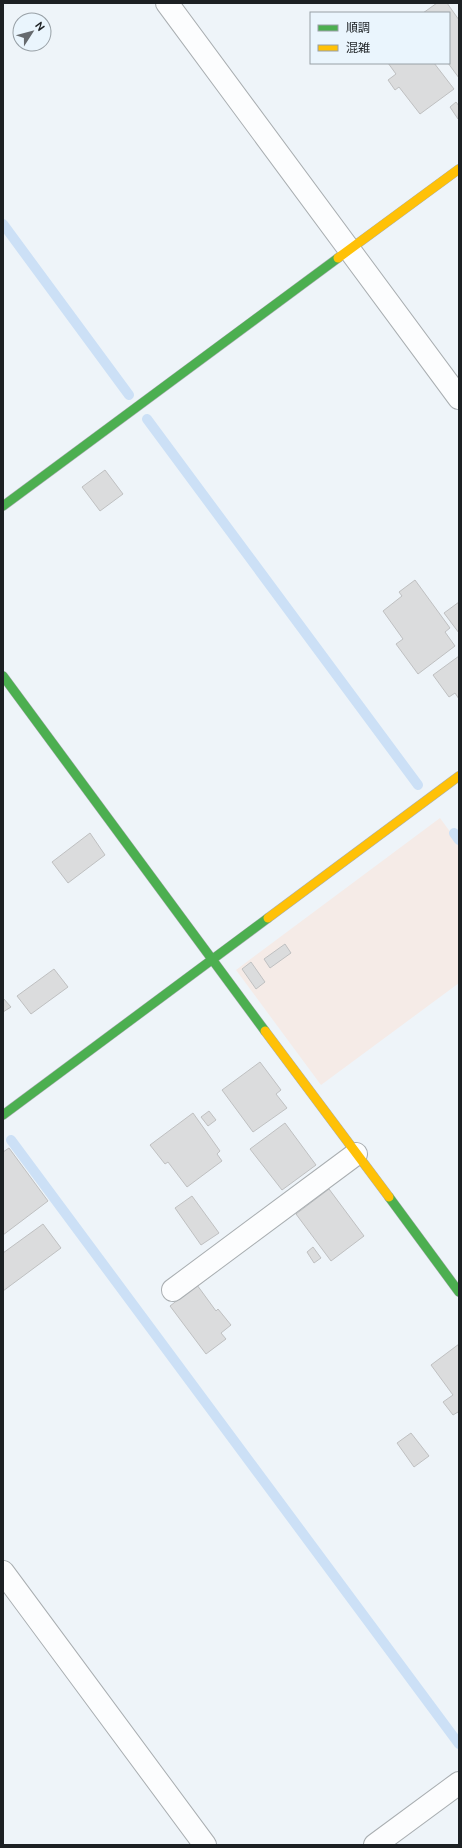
<svg xmlns="http://www.w3.org/2000/svg" width="462" height="1848" font-family="Ubuntu,'Noto Sans JP',sans-serif">
  <rect width="100%" height="100%" fill="#eef4f9"/>
  <path fill="#f5ebe7" d="M440,818l19,26v139l-138,102 -85,-115z"/>
  <g fill="none" stroke-linecap="round" stroke-linejoin="round">
    <g stroke="#cce0f6" stroke-width="10">
      <path d="M3,224l126,171"/>
      <path d="M147,419l271,366"/>
      <path d="M454,833l5,7"/>
      <path d="M11,1140l448,604"/>
    </g>
  </g>
  <g fill="#dbdcdd" stroke="#bfc0c1">
    <path d="M437,3h10l12,17v58l-11,-15h1v-50h-26z"/>
    <path d="M388,63h46l20,26 -34,25 -21,-27 -4,3 -7,-10 8,-6z"/>
    <path d="M456,102l3,4 -1,13 -8,-12z"/>
    <path d="M105,470l18,24 -23,17 -18,-24z"/>
    <path d="M415,580l35,48 -5,4 10,14 -37,28 -22,-30 7,-5 -20,-28 19,-15 -3,-4z"/>
    <path d="M459,602v31l-15,-20z"/>
    <path d="M459,656v43l-4,-6 -6,4 -16,-22z"/>
    <path d="M90,833l15,22 -37,28 -16,-21z"/>
    <path d="M285,944l6,9 -21,15 -6,-9z"/>
    <path d="M251,962l14,20 -9,7 -14,-20z"/>
    <path d="M54,969l14,18 -37,27 -14,-18z"/>
    <path d="M3,998l8,9 -8,5z"/>
    <path d="M260,1062l21,28 -5,4 11,14 -34,24 -31,-42z"/>
    <path d="M209,1111l7,9 -8,6 -7,-9z"/>
    <path d="M193,1113l27,38 -3,3 5,7 -35,26 -19,-25 -3,2 -15,-19z"/>
    <path d="M285,1123l31,42 -34,25 -32,-41z"/>
    <path d="M9,1148l39,53 -45,34v-83z"/>
    <path d="M329,1189l35,47 -33,25 -35,-47z"/>
    <path d="M192,1196l27,37 -18,12 -26,-37z"/>
    <path d="M43,1224l18,24 -58,43v-38z"/>
    <path d="M313,1247l8,11 -7,5 -7,-11z"/>
    <path d="M197,1285l19,26 2,-2 13,16 -10,8 5,6 -20,15 -36,-48z"/>
    <path d="M459,1344v70l-1,-2 -5,3 -10,-13 10,-7 -22,-30z"/>
    <path d="M411,1433l18,23 -15,11 -17,-24z"/>
  </g>
  <g fill="none" stroke-linecap="round" stroke-linejoin="round">
    <defs>
      <g id="street">
        <path d="M167,3l292,395"/>
        <path d="M173,1290l183,-136"/>
        <path d="M3,1572l202,273"/>
        <path d="M375,1845l84,-62"/>
      </g>
      <g id="fast">
        <path d="M3,506l335,-248"/>
        <path d="M3,676l262,355"/>
        <path d="M3,1115l265,-197"/>
        <path d="M389,1197l70,95"/>
      </g>
      <g id="slow">
        <path d="M338,258l121,-89"/>
        <path d="M268,918l191,-142"/>
        <path d="M265,1031l124,166"/>
      </g>
    </defs>
    <use href="#street" stroke="#a9aeb1" stroke-width="24"/>
    <use href="#fast" stroke="#a9aeb1" stroke-width="10"/>
    <use href="#slow" stroke="#a9aeb1" stroke-width="10"/>
    <use href="#street" stroke="#fcfdfe" stroke-width="22"/>
    <use href="#fast" stroke="#4caf50" stroke-width="9"/>
    <use href="#slow" stroke="#ffc107" stroke-width="9"/>
  </g>
  <rect width="462" height="1848" fill="none" stroke="#1c2023" stroke-width="8"/>
  <rect x="310" y="12" width="140" height="52" fill="#eaf5fd" stroke="#98a0a6"/>
  <rect x="318" y="25" width="20" height="6" fill="#4caf50" stroke="#98a0a6"/>
  <text x="346" y="32" font-size="12" fill="#1c2023">順調</text>
  <rect x="318" y="45" width="20" height="6" fill="#ffc107" stroke="#98a0a6"/>
  <text x="346" y="52" font-size="12" fill="#1c2023">混雑</text>
  <g transform="translate(32 32) rotate(54)"><circle r="19" fill="#eaf5fd" stroke="#98a0a6"/>
  <path d="M0-3L7 15L0 10L-7 15Z" fill="#666a6e"/>
  <text y="-6" font-size="11" font-weight="bold" text-anchor="middle" fill="#1c2023">N</text>
  </g>
</svg>
